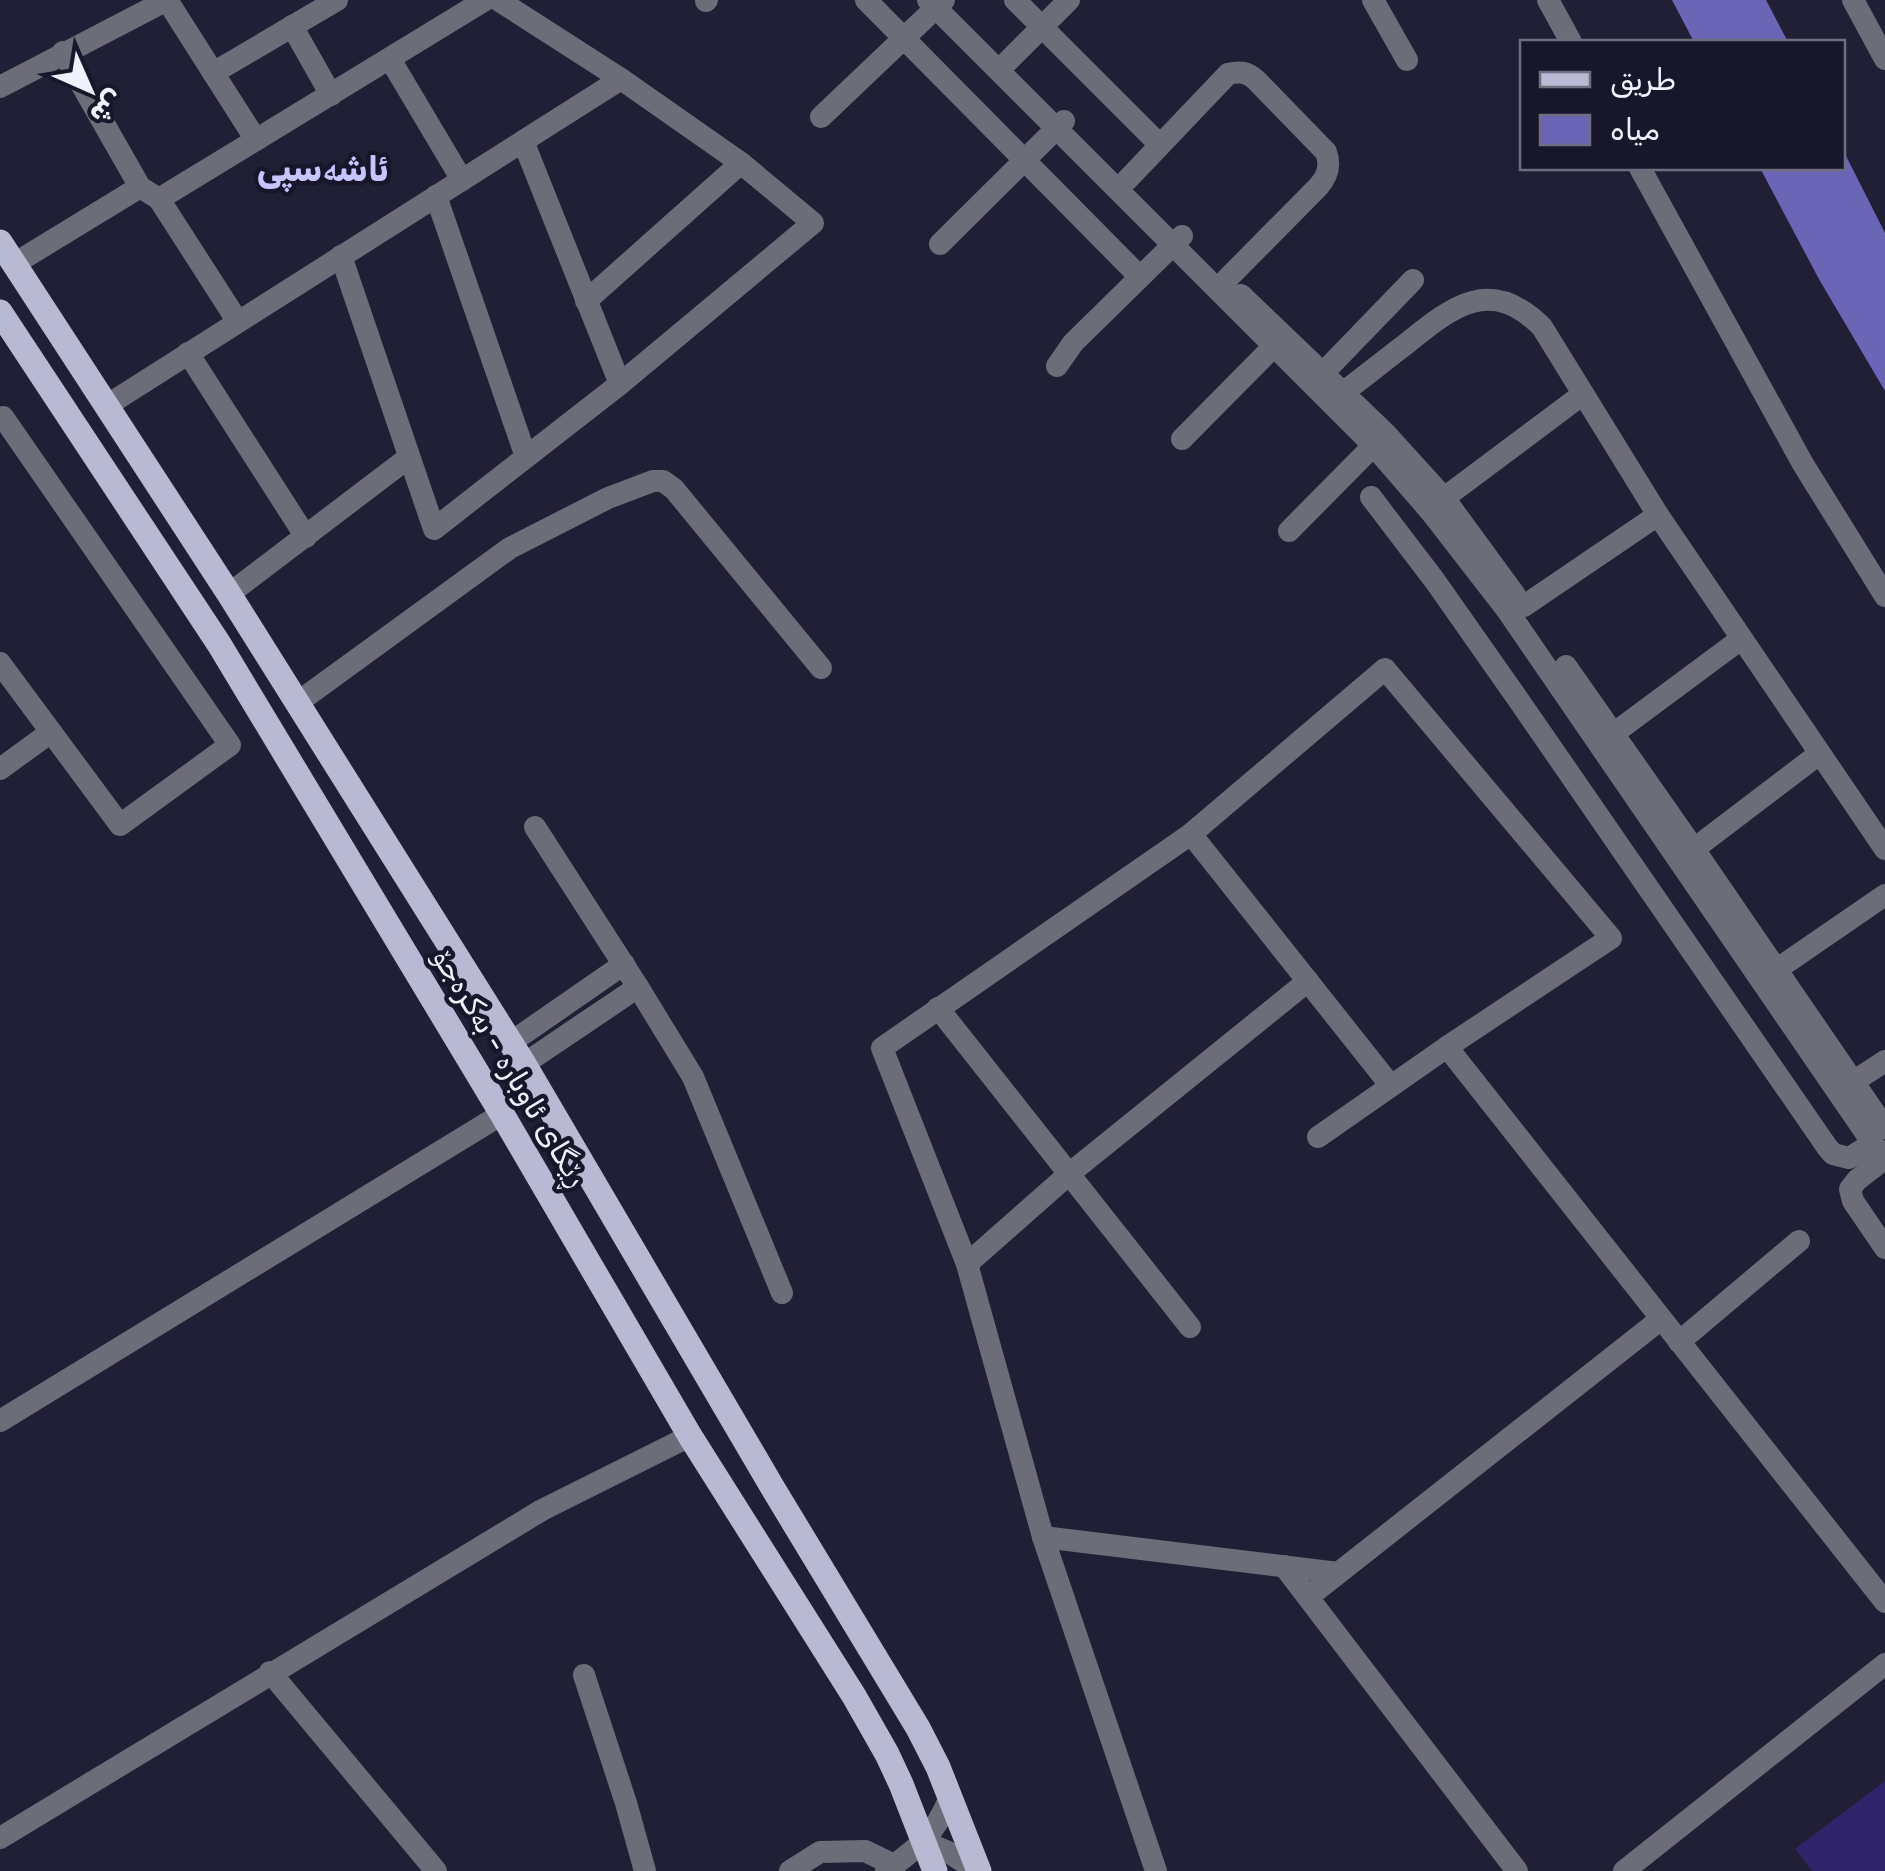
<svg xmlns="http://www.w3.org/2000/svg" width="1885" height="1871" font-family="Rubik,'Noto Naskh Arabic',sans-serif">
  <rect width="100%" height="100%" fill="#201f36"/>
  <path fill="#2f2469" d="M1885,1781v90h-73l-17,-22z"/>
  <g fill="#6b65b6">
    <path d="M1672,0h94l22,42h-94z"/>
    <path d="M1843,150l42,83v158l-65,-110 -60,-113h82z"/>
  </g>
  <g fill="none" stroke-linecap="round" stroke-linejoin="round">
    <g stroke="#6d6d79" stroke-width="22">
      <path d="M167,0l89,140"/>
      <path d="M866,0l274,277"/>
      <path d="M928,0l445,445 58,67 76,98 378,551"/>
      <path d="M1015,0l145,145"/>
      <path d="M1373,0l34,60"/>
      <path d="M1548,0l23,42"/>
      <path d="M1853,0l32,59"/>
      <path d="M706,1l1,-1"/>
      <path d="M292,26l39,69"/>
      <path d="M63,52l77,135"/>
      <path d="M390,59l72,121"/>
      <path d="M1008,61l61,-61"/>
      <path d="M213,73l124,-73"/>
      <path d="M0,87l167,-87"/>
      <path d="M821,117l123,-117"/>
      <path d="M523,141l97,243"/>
      <path d="M1640,168l163,296 82,132"/>
      <path d="M1127,180l101,-106c12,-3 19,-2 28,6l70,72c5,14 2,24 -8,35l-92,93"/>
      <path d="M436,196l90,261"/>
      <path d="M159,199l79,123"/>
      <path d="M940,244l124,-123"/>
      <path d="M341,256l93,273 186,-145 193,-161 -72,-60 -120,-84 -123,-79"/>
      <path d="M14,264l126,-77 19,12 326,-199"/>
      <path d="M1241,295l144,138 59,65 71,97"/>
      <path d="M586,301l155,-138"/>
      <path d="M188,353l118,184"/>
      <path d="M1057,366l16,-23 109,-107"/>
      <path d="M1324,372l89,-92"/>
      <path d="M1344,392c21,-16 41,-32 62,-48 46,-37 84,-69 136,-17l116,188 227,334"/>
      <path d="M106,406l515,-327"/>
      <path d="M0,419l3,-2 227,328 -110,80 -120,-162"/>
      <path d="M1182,439l91,-92"/>
      <path d="M1371,497l64,84 87,124 305,442 6,7 16,4 24,-15"/>
      <path d="M1444,498l139,-104"/>
      <path d="M1289,531l94,-95"/>
      <path d="M229,594l179,-136"/>
      <path d="M1524,606l134,-91"/>
      <path d="M1566,666l128,183 191,279"/>
      <path d="M297,703l213,-155 98,-50 45,-17h10l11,8 147,179"/>
      <path d="M1613,734l128,-95"/>
      <path d="M0,769l51,-37"/>
      <path d="M535,827l103,160 55,90 89,216"/>
      <path d="M1191,834l200,252"/>
      <path d="M1694,849l125,-95"/>
      <path d="M1776,970l109,-75"/>
      <path d="M938,1008l252,319"/>
      <path d="M510,1043l114,-79"/>
      <path d="M524,1064l114,-77"/>
      <path d="M1853,1082l32,-21"/>
      <path d="M1318,1137l129,-90 438,555"/>
      <path d="M1884,1159l-27,21 -7,9 3,12 32,47"/>
      <path d="M967,1264l102,-90 239,-193"/>
      <path d="M1679,1342l120,-101"/>
      <path d="M0,1421l502,-307"/>
      <path d="M1043,1537l295,36"/>
      <path d="M1284,1566l233,305"/>
      <path d="M1308,1597l353,-278"/>
      <path d="M270,1672l166,199"/>
      <path d="M584,1675l42,128 19,68"/>
      <path d="M0,1838l542,-328 148,-74"/>
      <path d="M924,1842l24,10 30,19"/>
      <path d="M790,1871l30,-19 45,-1 29,14"/>
      <path d="M886,1871c33,-24 48,-35 64,-74"/>
      <path d="M1156,1871l-113,-334 -76,-273 -85,-216 309,-214 194,-165 226,269 -164,109"/>
      <path d="M1624,1871l261,-207"/>
    </g>
    <g stroke="#b8b9d2" stroke-width="25">
      <path d="M0,242l229,352 295,470 250,426 144,238 20,39 41,104"/>
      <path d="M0,312l219,332 283,470 188,322 164,260 33,58 14,30 34,87"/>
    </g>
  </g>
  <g text-anchor="middle" dominant-baseline="central" stroke-width="9" stroke-linejoin="round" paint-order="stroke">
    <g font-size="30" fill="#f0f1fd" stroke="#17162b">
      <text transform="translate(510 1067) rotate(59)">ڕێگای ئاوبارە - بەکرەجۆ</text>
    </g>
    <g font-size="35" font-weight="bold" fill="#c6c5ff" stroke="#17162b">
      <text x="323" y="169">ئاشەسپی</text>
    </g>
  </g>
  <rect x="1520" y="40" width="325" height="130" fill="#17162b" stroke="#6e6e7f" stroke-width="2.5"/>
  <rect x="1540" y="72" width="50" height="15" fill="#b8b9d2" stroke="#6e6e7f" stroke-width="2.5"/>
  <text x="1610" y="90" font-size="30" fill="#f0f1fd">طريق</text>
  <rect x="1540" y="115" width="50" height="30" fill="#6b65b6" stroke="#6e6e7f" stroke-width="2.5"/>
  <text x="1610" y="140" font-size="30" fill="#f0f1fd">مياه</text>
  <g transform="translate(90 90) rotate(135)" stroke="#17162b" stroke-width="8" paint-order="stroke">
  <path d="M0-8L18 38L0 25L-18 38Z" fill="#f0f1fd"/>
  <text y="-15" font-size="28" font-weight="bold" text-anchor="middle" fill="#f0f1fd">ش</text>
  </g>
</svg>
